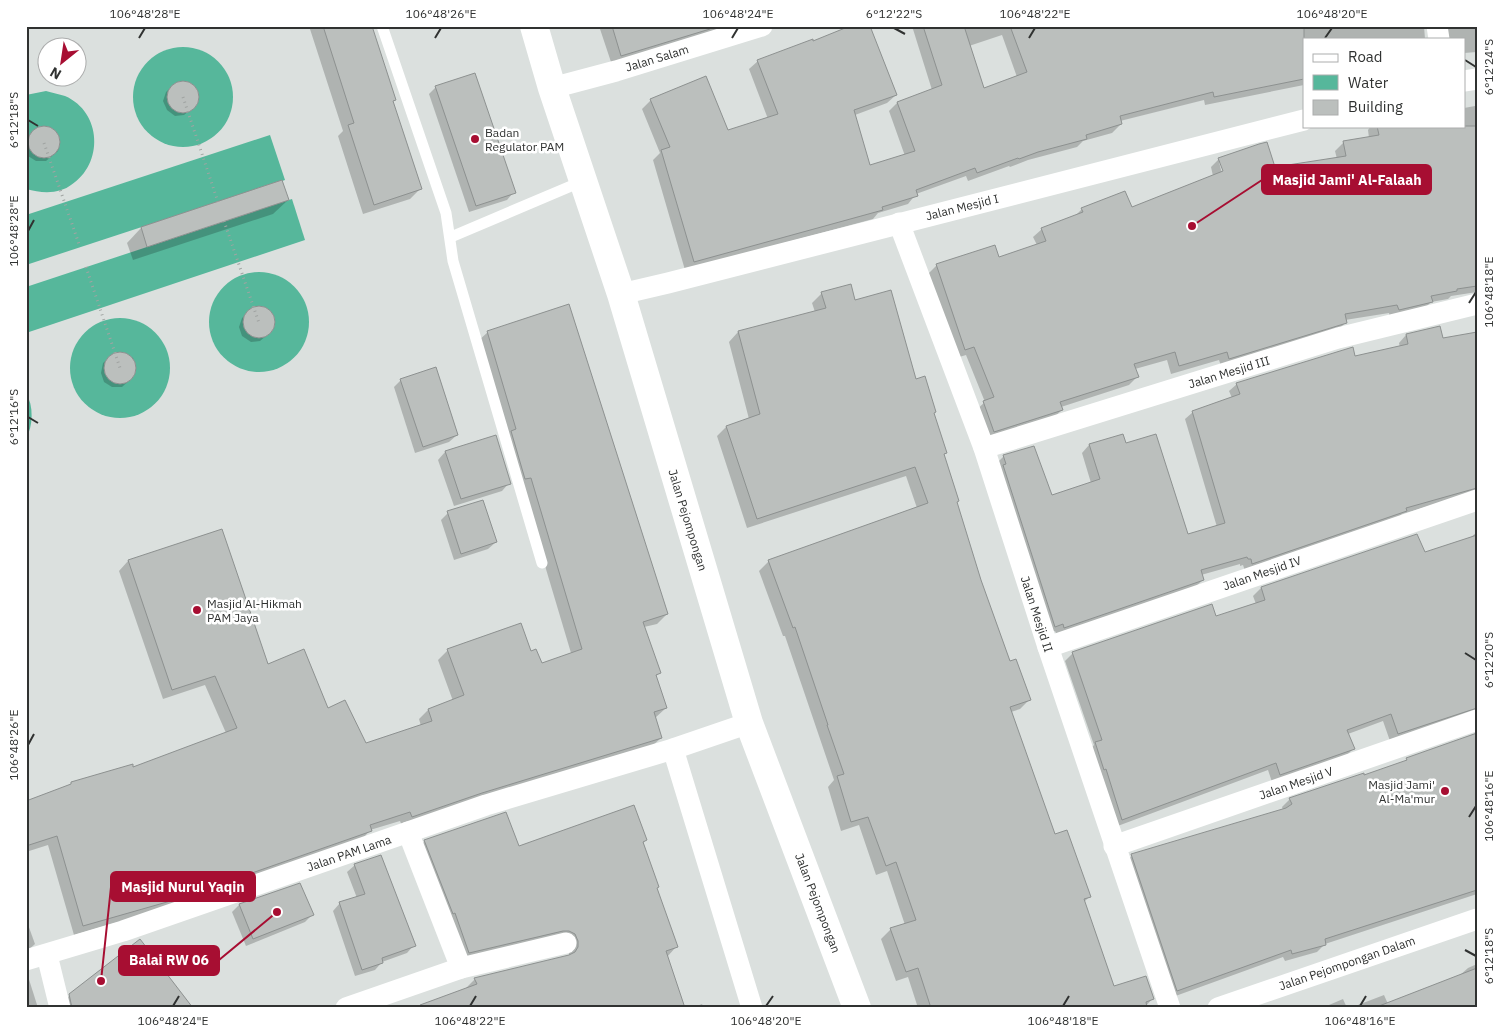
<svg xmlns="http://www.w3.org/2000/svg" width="1503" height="1034" font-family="'IBM Plex Sans',sans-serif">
  <rect width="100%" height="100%" fill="#dbe0de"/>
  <g fill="#56b79b">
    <circle cx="183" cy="97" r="50"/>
    <path d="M46,91c6,2 13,3 19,5 37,16 39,68 6,89 -3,2 -6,4 -10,5 -12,4 -23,2 -35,-1v-94z"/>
    <path d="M270,135l15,45 -259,85v-50z"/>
    <path d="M292,199l13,41 -279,93v-46z"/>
    <circle cx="259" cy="322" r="50"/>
    <circle cx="120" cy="368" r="50"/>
    <path d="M26,393c8,13 7,33 0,46z"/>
  </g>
  <g fill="#0003" fill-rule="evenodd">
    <path d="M309,26h62l24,74 -3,2 28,87 -10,10 -47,15 -25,-78 5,-5z"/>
    <path d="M599,26h128l-115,39z"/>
    <path d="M912,26h512l1,13h-121v46l-99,20 -1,-5 -84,21 1,3 -9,9 -29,8 -6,6 -49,13 -18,7 -1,-1 -41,15 -2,-5 -50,18 -8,10 -30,9 -5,6 -188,51 -32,-110 7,-7 -18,-44 9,-9 76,31 41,-12 -19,-50 9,-8 138,34 -9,8 -32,12 14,52 36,-11 -16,-45 8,-8 35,-13zM1002,35l15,42 -34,12 -14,-43z"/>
    <path d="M1437,26h40v26l-13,1v-14h-22z"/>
    <path d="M177,82h10l8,5 3,9 -2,9 -12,10 -9,1 -8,-6 -4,-9 3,-9z"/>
    <path d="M436,87l78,105 -7,8 -38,12 -40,-118z"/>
    <path d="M1475,106l2,6v180l-26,4 -3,3 -17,3 -8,8 -33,8 -1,-5 -44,7 1,2 -9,9 -116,35 -2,-6 -48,14 -4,-14 -32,9 2,8 -8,8 -68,22 1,3 -9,8 -67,21 -11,-28 10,-9 -19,-47 -10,3 -28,-84 8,-8 59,-19 4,12 38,-14 -4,-8 9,-8 32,-12 8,-8h49l82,-33 -2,-9 8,-8 55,10 63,-10 -2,-8 9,-9 25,-4 -1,-8 3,-4h93v-18zM1219,162h2l5,14 -3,1z"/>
    <path d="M48,127l9,6 3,9 -2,9 -12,10h-10l-8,-5 -2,-5 1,-13 12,-10z"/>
    <path d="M282,182l6,18 -15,14 -140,46 -6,-17 14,-15z"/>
    <path d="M822,293l32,8 61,79 18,34 13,39 -3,2 13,47 24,78 30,82 19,38 -9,9 -9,3 43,124 36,60 -6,6 29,86 39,11 -6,7v2h-228l-10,-31 -12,4 -15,-42 10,-10 14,-4 -18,-54 -11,4 -17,-50 -18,6 -13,-44 6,-7 -49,-144h-2l-24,-65 10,-10 148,-53 -11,-32 -159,52 -30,-92 9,-9 23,-8 -20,-77 9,-10 77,-20 -3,-9z"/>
    <path d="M263,307l8,6 4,9 -3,9 -12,10 -9,1 -9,-6 -3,-9 3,-9 11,-10z"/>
    <path d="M1439,328l3,11 35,-5v158l-75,22 -4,4 -153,53 -2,-6 -3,1v-2l-39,11 2,5 -8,7 -138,48 -2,-4 -8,3 -51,-170 8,-8 47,41 40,-14 -9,-30 7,-8 36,-1 62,92 30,-9 -32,-108 8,-7 39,-14 -3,-7 8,-7 163,-36 -1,-5 7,-8z"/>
    <path d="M488,332l179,282 -10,10 -13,3 15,46 -4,4 11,31 -11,10 6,20 -10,9 -249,79 -2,-5 -30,9 -9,11 -205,70 -82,24 -26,-90 -22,7v-30l107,-54 93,-35 -21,-48 -42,14 -44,-128 9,-10 93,-31 46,136 61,43 37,35 56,-18 -2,-7 9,-9 25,-9 -15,-41 10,-10 82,3 11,12 30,-12 -93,-312z"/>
    <path d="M115,353h10l8,5 3,9 -3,10 -11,10h-10l-8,-5 -3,-9 2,-10z"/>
    <path d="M401,380l56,55 -8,7 -34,11 -21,-66z"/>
    <path d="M445,452l64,31 -7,8 -48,15 -16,-46z"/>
    <path d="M448,513l48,29 -8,7 -34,11 -13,-40z"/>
    <path d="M1477,532v186l-87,23 -7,-20 -35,13 5,15 -8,8 -73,25 -4,-12 -153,57 -27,-76 6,-6 -29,-84 8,-8 143,-36 40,-13 -3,-8 8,-8 155,-53 8,18 46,-15z"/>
    <path d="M1477,735v159l-152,50 -8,8 -32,9 -2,-4 -113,41 -46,-135 8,-7 151,-46 -1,-3 8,-8 74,-22 39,-14 4,-4z"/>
    <path d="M646,840l-3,3 13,46 20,58 -9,10 -201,33v-2l9,-9 94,-23v-6l-109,12 -44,-112 9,-9 93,6z"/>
    <path d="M355,865l59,80 -7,8 -25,9 -7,8 -20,6 -22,-65 7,-8 17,-5 -10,-26z"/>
    <path d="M300,884l12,31 -7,7 -59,24 -14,-34 7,-7z"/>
    <path d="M26,919l9,25 -9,8z"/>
    <path d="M1477,964v44h-127l34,-13 4,9 71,-28 9,-8z"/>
    <path d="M26,973h1l11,35h-12z"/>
    <path d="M70,995l109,13h-115l-1,-5z"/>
    <path d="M1343,999l4,9h-25z"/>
    <path d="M702,1004l2,4h-12z"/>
  </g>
  <g fill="#bbbfbd" stroke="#8d9190">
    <path d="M323,26h49l24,74 -3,1 29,88 -48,16 -26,-80 6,-2z"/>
    <path d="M612,26h97l1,3 -89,27z"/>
    <path d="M850,26h20l27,69 -43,15 16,55 45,-14 -18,-49 45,-17 -19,-59h41l20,62 43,-16 -17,-46h294v53l-90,18 -1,-5 -93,24 2,8 -36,11 1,4 -49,13 -19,7 -1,-1 -41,15 -2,-5 -59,22 2,6 -36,11 1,3 -189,52 -33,-112 9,-3 -20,-48 56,-23 22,54 50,-16 -21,-54 56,-21v2z"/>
    <path d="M475,73l41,120 -40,13 -41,-120z"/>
    <circle cx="183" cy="97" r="16"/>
    <circle cx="44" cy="142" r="16"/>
    <path d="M1377,126h100v160l-20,3v2l-26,5 2,6 -34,8 -2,-5 -52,9 2,9 -118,36 -2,-7 -48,14 -4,-14 -41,12 5,13 -79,25 3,8 -69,22 -11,-31 11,-4 -20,-50 -9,3 -29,-86 59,-19 4,12 47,-16 -5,-13 42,-16 -2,-4 44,-17 7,16 91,-36 -5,-13 41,-14 8,-2 8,25 71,-11 -3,-15 36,-6z"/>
    <path d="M282,180l7,20 -142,47 -6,-20z"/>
    <path d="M851,284l4,16 36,-10 25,89 9,-3 11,36 -2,1 13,40 -3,1 15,47 -2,1 24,78 29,81 6,-2 15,41 -21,7 45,127 12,-4 24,67 -7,2 30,87 32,-10 8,23 -8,3 1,6h-216l-13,-40 -12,4 -16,-44 26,-8 -20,-58 -10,4 -18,-49 -17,5 -14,-46 7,-2 -17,-49h1l-33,-98 -2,1 -25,-68 160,-57 -13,-36 -158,52 -31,-93 34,-12 -22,-83 88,-23 -5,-16z"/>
    <path d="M569,304l99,310 -25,8 18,51 -5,2 11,33 -13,4 8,26 -180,55 -70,24 -2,-5 -40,13 2,6 -143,50 -1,-2 -61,23 -84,24 -26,-90 -31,10v-45l45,-17v-2l62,-18v3l104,-39 -22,-52 -43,14 -44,-130 94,-31 46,135 36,-15 24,59 17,-8 21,43 66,-22 -4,-12 36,-14 -17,-46 74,-26 10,28 5,-2 6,14 40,-14 -51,-171 -6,1 -14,-48 5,-2 -29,-98z"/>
    <circle cx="259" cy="322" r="16"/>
    <path d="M1440,326l3,12 34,-6v156l-71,20 1,3 -155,53 -1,-5h-3l-1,-2 -46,13 3,10 -140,48 -1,-4 -8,3 -52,-162 3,-1 -3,-9 31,-9 18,49 48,-16 -11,-35 34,-10 3,9 30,-9 32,100 37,-11 -33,-112 48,-17 -4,-11 117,-36 2,9 53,-12 -2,-10z"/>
    <circle cx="120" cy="368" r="16"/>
    <path d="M436,367l22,68 -35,12 -23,-68z"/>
    <path d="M496,435l15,49 -50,15 -16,-48z"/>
    <path d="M483,500l14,42 -36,12 -14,-43z"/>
    <path d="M1417,534l8,18 52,-17v173l-79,26 -7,-20 -44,16 8,19 -75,26 -4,-12 -154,57 -16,-51 -2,1 -9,-28 7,-2 -30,-88 140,-48 4,12 49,-16 -4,-13z"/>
    <path d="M1477,733v157l-152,49 1,6 -34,9 -1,-4 -114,41 -46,-137 155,-46 6,-4 -3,-6 75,-25v2l43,-15 -1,-2z"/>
    <path d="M634,805l13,35 -4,2 16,45 -2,1 21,59 -12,4 19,57h-264l-1,-3 57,-21 -3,-6 95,-23 6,-3 3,-5v-6l-3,-7 -6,-3h-6l-94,22 -14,-40 -2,1 -29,-74 82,-28 13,34z"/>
    <path d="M381,855l35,91 -34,12 1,5 -21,7 -23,-68 26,-8 -11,-30z"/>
    <path d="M300,883l14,32 -61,24 -14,-35z"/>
    <path d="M140,939l53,69h-121l-3,-14z"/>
    <path d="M1477,968v40h-97l-1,-2z"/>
  </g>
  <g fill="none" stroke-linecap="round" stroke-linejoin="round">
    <g stroke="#a0a4a2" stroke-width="3" stroke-dasharray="1 4" stroke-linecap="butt">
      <path d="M183,97l35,105"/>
      <path d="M44,143l36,104"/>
      <path d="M224,221l35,102"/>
      <path d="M86,267l34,101"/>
    </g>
    <g stroke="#fff" stroke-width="11">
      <path d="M382,26l64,187 7,48 89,302"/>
      <path d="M451,237l132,-56"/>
    </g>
    <g stroke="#fff" stroke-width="21">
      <path d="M1437,26l2,13"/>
      <path d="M1464,81l13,-2"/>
      <path d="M552,88l64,-17 146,-45"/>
      <path d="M899,223l85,225 64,199 122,361"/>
      <path d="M621,294l47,-11 636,-163"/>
      <path d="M984,448l354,-110 139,-34"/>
      <path d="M1048,647l429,-147"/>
      <path d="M673,749l79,259"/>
      <path d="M1114,846l363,-126"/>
      <path d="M47,955l13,53"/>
      <path d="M26,960l97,-29 363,-126 187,-56 76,-26"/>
      <path d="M461,968l105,-25"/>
      <path d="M346,1008l115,-40 -53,-136"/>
      <path d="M1218,1008l259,-89"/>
    </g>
    <path stroke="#fff" stroke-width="28" d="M534,26l18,62 69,206 128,429 108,285"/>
  </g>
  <path fill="none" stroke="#303231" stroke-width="2" d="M894,28l11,6M139,38l6,-10M435,38l6,-10M732,38l6,-10M1029,38l6,-10M1325,38l7,-10M1465,60l11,7M28,120l10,6M28,231l6,-11M1469,303l7,-11M28,417l10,6M1465,653l11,7M28,745l6,-11M1469,817l7,-11M1465,950l11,6M173,1006l6,-10M470,1006l6,-10M766,1006l7,-10M1063,1006l6,-10M1360,1006l6,-10"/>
  <g fill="#a70e32" stroke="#fff" stroke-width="2">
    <circle cx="475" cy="139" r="5"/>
    <circle cx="197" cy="610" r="5"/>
    <circle cx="1445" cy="791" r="5"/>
  </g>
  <g text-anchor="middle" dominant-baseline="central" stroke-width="5" stroke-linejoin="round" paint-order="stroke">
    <g font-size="12" fill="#303231" stroke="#fff">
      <text transform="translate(657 58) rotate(-17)">Jalan Salam</text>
      <text transform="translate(962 207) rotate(-14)">Jalan Mesjid I</text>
      <text transform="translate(1229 372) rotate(-17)">Jalan Mesjid III</text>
      <text transform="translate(688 520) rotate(73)">Jalan Pejompongan</text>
      <text transform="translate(1262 573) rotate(-19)">Jalan Mesjid IV</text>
      <text transform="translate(1037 614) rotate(72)">Jalan Mesjid II</text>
      <text transform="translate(1296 783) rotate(-19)">Jalan Mesjid V</text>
      <text transform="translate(349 853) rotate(-19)">Jalan PAM Lama</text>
      <text transform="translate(818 903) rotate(69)">Jalan Pejompongan</text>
      <text transform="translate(1347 963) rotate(-19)">Jalan Pejompongan Dalam</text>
    </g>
    <g font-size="12" fill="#303231" stroke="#fff" text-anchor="start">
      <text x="485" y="132">Badan<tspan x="485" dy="14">Regulator PAM</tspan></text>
      <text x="207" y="603">Masjid Al-Hikmah<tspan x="207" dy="14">PAM Jaya</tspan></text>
      <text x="1435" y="784" text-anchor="end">Masjid Jami'<tspan x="1435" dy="14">Al-Ma'mur</tspan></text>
    </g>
  </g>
  <path fill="none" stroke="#a70e32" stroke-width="2" d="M1192 226L1262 180M101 981L111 887M277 912L219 960"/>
  <g fill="#a70e32" stroke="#fff" stroke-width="2">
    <circle cx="1192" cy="226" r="5"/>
    <circle cx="101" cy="981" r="5"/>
    <circle cx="277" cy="912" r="5"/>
  </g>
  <g fill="#a70e32" stroke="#a70e32" stroke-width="2">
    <rect x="1262" y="165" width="169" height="29" rx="5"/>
    <rect x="111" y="872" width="144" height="29" rx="5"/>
    <rect x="119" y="946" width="100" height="29" rx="5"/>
  </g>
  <g font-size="14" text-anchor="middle" font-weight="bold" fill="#fff">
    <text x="1347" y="185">Masjid Jami' Al-Falaah</text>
    <text x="183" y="892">Masjid Nurul Yaqin</text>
    <text x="169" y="965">Balai RW 06</text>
  </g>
  <rect width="1503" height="1034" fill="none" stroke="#ffffff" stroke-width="55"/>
  <rect x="1303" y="38" width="162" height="90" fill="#ffffff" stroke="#acadad"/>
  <rect x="1313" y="54" width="25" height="8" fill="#ffffff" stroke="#acadad"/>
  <text x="1348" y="62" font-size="15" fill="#303231">Road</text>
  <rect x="1313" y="75" width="25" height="15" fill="#56b79b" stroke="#acadad"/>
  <text x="1348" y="88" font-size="15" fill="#303231">Water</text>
  <rect x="1313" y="100" width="25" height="15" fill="#bbbfbd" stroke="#acadad"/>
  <text x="1348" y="112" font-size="15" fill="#303231">Building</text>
  <g transform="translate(62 62) rotate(210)"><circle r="24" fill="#ffffff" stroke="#acadad"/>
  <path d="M0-4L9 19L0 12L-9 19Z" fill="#a70e32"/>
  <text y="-8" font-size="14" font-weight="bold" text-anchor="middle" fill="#303231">N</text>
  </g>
  <rect x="28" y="28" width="1448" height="978" fill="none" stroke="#303231" stroke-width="2"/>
  <g font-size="12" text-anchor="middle" fill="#303231">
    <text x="145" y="18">106°48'28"E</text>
    <text x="441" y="18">106°48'26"E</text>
    <text x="738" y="18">106°48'24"E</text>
    <text x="894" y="18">6°12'22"S</text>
    <text x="1035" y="18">106°48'22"E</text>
    <text x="1332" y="18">106°48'20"E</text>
    <text transform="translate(1489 67) rotate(-90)" y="4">6°12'24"S</text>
    <text transform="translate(14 120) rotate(-90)" y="4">6°12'18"S</text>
    <text transform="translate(14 231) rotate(-90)" y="4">106°48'28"E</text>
    <text transform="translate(1489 292) rotate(-90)" y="4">106°48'18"E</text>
    <text transform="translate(14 417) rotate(-90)" y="4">6°12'16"S</text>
    <text transform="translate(1489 660) rotate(-90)" y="4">6°12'20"S</text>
    <text transform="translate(14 745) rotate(-90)" y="4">106°48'26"E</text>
    <text transform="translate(1489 806) rotate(-90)" y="4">106°48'16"E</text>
    <text transform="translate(1489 956) rotate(-90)" y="4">6°12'18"S</text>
    <text x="173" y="1025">106°48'24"E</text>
    <text x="470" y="1025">106°48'22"E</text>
    <text x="766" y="1025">106°48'20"E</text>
    <text x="1063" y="1025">106°48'18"E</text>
    <text x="1360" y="1025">106°48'16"E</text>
  </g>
</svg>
